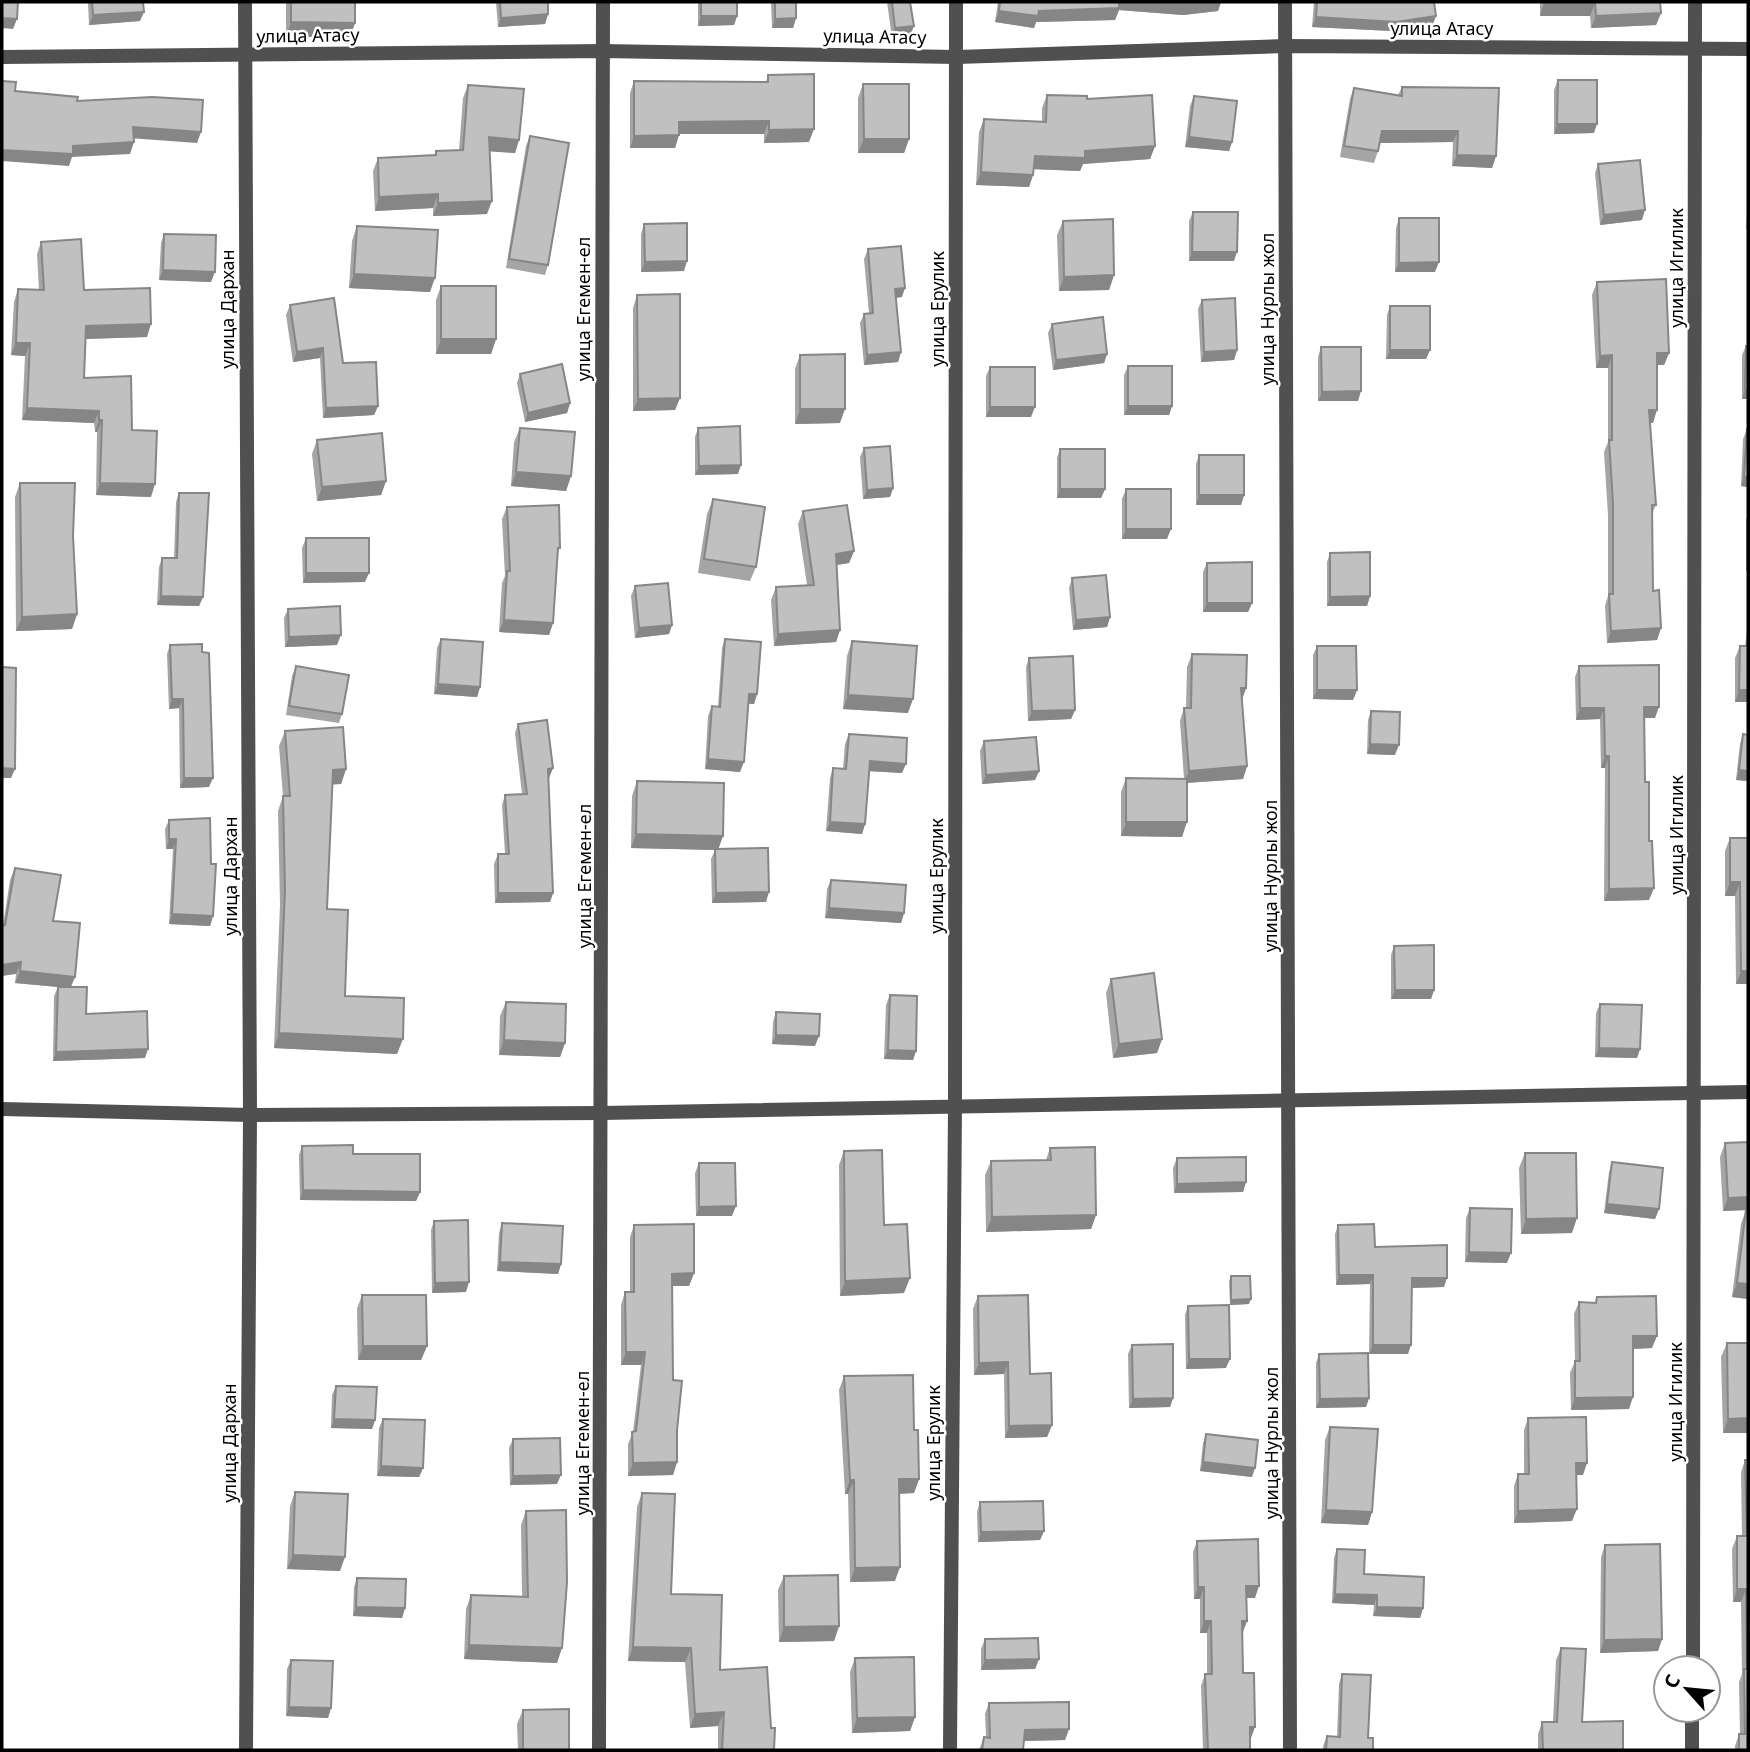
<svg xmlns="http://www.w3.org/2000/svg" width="1750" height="1752" font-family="'Noto Sans',sans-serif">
  <rect width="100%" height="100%" fill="#fff"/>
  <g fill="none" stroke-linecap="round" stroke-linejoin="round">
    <g stroke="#505050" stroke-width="14">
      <path d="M245,2l5,1113 -4,635"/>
      <path d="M1285,2l5,1748"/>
      <path d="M2,57l600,-6 355,6 328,-11 463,3"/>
      <path d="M2,1109l248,6 353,-2 1145,-21"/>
      <path d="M1693,1668l2,-1666"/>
      <path d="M599,1750l4,-1748"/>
      <path d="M950,1750l5,-644 1,-1104"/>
      <path d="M1692,1750v-40"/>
    </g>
  </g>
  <g fill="#a5a5a5">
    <path d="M88,2h55l-3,19 -51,4z"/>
    <path d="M286,2h69v21l-5,14h-64z"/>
    <path d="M496,2h52v12l-3,10 -47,3z"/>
    <path d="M677,2h60v14l-3,9 -36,1v-23z"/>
    <path d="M771,2h25v16l-3,10h-21z"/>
    <path d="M887,2h23l4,24 -4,9 -18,3z"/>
    <path d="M998,2h223l-3,9 -35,4 -64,-5 -4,10 -79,2 -2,6 -39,-6z"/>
    <path d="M1314,2h120l2,14 -4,10 -40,5 -80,-4z"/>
    <path d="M1540,2h120l1,11 -5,12 -65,3 -1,-12h-50z"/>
    <path d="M768,75l41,67 -45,1v-9h-85l-4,14h-45v-55l4,-12 132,1z"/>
    <path d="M1558,80l36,53 -40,1v-44z"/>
    <path d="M863,84l46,55 -5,14h-46v-55z"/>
    <path d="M468,85l51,55 -4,13 -26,-2 -2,63 -54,2v-8l-58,3 -2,-40 5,-13 56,-3 2,-4 23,-1 4,-52z"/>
    <path d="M1402,87l94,69 -4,12 -40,-2 1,-24 -73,1 -2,8 -4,12 -34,-6 10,-58 4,-11 44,7z"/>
    <path d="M1047,95l40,4 68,47 -5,13 -67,5 -3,7 -46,-2 -1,6 -4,12 -53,-2 3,-53 5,-13 58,3v-14z"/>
    <path d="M1194,96l38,46 -3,9 -44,-4 5,-41z"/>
    <path d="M530,136l18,129 -3,10 -39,-7 20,-122z"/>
    <path d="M1598,164l44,56 -42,5 -5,-52z"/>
    <path d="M1748,192v37h-2z"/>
    <path d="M1193,212l41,49h-45v-40z"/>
    <path d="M1399,218l36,54h-40l1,-44z"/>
    <path d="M1063,221l51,54 -5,15 -50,1 -2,-56z"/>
    <path d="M644,224l40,47 -43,1v-38z"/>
    <path d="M357,226l73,66 -81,-4 3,-47z"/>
    <path d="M164,234l47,48 -52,-2 2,-37z"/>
    <path d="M41,242l43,48 63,47 -61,2 -2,39 48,52 19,67 -55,-2 1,-63h-2l-1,-9 -72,-3 3,-64 -14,-1 3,-53 4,-13 21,1 -2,-36z"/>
    <path d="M868,249l34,48 -6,1 5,54 -3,10 -34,3 -4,-42 4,-9 5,-1 -5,-54z"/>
    <path d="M1597,282l72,71 -5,12h-7l-4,58h-3l6,82 -4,9 1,77 8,37 -4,12 -50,3 -2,-37 3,-10v-81l-4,-63 4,-10v-74h-12l-4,-73z"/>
    <path d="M441,286l55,53 -5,15h-55v-54z"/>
    <path d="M637,295l43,103 -5,12 -42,1v-103z"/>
    <path d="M1202,300l35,50 -3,10 -33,2 -3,-53z"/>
    <path d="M290,305l88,101 -4,9 -51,3 -3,-60 -27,4 -7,-47z"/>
    <path d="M1390,306l40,44 -4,9h-40l1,-44z"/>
    <path d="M1052,324l55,30 -3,9 -51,7 -5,-37z"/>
    <path d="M1746,346l2,53h-6v-44z"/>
    <path d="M1321,347l37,54h-40v-44z"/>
    <path d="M800,355l40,68 -45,1v-55z"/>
    <path d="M1128,366l44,40 -3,9h-45v-40z"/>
    <path d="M990,367l41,50h-45v-41z"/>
    <path d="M520,374l50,29 -3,10 -42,9 -8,-39z"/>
    <path d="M520,428l51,48 -5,15 -55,-5 3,-44z"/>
    <path d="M698,428l40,46 -43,1v-38z"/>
    <path d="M1747,429h1v58l-7,-1 2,-47z"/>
    <path d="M317,440l69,41 -5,14 -64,6 -5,-47z"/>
    <path d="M864,448l29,40 -3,9 -27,2 -3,-42z"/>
    <path d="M1060,449l45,40 -4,9h-44v-40z"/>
    <path d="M1199,455l45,40 -3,10h-45v-41z"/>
    <path d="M20,483l57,131 -5,15 -56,2 -1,-134z"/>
    <path d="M1126,489l41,50h-45v-40z"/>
    <path d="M179,493l24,104 -4,9 -42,-1 2,-38 3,-9h12l2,-56z"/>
    <path d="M713,499l43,68 -6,14 -52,-8 9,-59z"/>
    <path d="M507,507l50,50 -4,66 -4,12 -50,-3 3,-49 3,-7 -3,-57z"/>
    <path d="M803,511l51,40 -5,12 -13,2 4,65 -4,12 -62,4 -3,-46 5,-13 31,-2 -9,-61z"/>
    <path d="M1748,514v57h-2v-51z"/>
    <path d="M306,538l59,44 -62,1 -1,-35z"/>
    <path d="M1330,553l40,43 -3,10h-40v-44z"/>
    <path d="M1207,563l45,40 -4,9h-45v-40z"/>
    <path d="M1072,578l38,39 -3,10 -34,3 -4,-42z"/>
    <path d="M635,586l37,39 -3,9 -34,4 -4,-42z"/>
    <path d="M288,609l49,36 -52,2 -1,-29z"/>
    <path d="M1748,624v78h-13v-44l5,-12h5z"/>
    <path d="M441,639l39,48 -3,10 -43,-3 3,-46z"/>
    <path d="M725,639l32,55 -3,10h-6l-8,68 -35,-3 3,-53 4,-10 6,1 4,-59z"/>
    <path d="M852,641l56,72 -65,-4 4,-53z"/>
    <path d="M170,645l39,142 -29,1 -1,-80 -10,1 -2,-55z"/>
    <path d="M1317,646l40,44 -4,10 -40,-1v-44z"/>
    <path d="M1192,654l54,34 -4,11 5,67 -4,13 -56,4 -5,54 -61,-1v-44l5,-14 58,1 -4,-58 4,-13h2l1,-41z"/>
    <path d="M1029,658l46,52 -4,9 -43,2 -2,-54z"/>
    <path d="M296,666l46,48 -3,9 -53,-8 6,-39z"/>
    <path d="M1579,666l76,52h-11l1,64 4,59v59l-45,1 1,-133h-4l-1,-49 -24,1 -1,-43z"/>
    <path d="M1371,711l24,44 -28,-1 1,-34z"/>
    <path d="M518,724l35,44 -5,10 5,115 -3,9 -55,1 -1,-39 4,-10h7l-3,-49 3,-10 17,-1 -7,-61z"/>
    <path d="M285,731l61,38 -5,15h-9l-5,125 18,87 52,58 -123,-6 6,-143 -2,-94 5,-15 -4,-50z"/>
    <path d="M849,734l53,39 -33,-2 -4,53 -3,10 -36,-3 4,-53 3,-10 10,1 2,-25z"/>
    <path d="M1743,734l5,47 -12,-1 4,-36z"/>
    <path d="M984,741l55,30 -4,9 -53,4 -2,-33z"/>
    <path d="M637,781l86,55 -5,13 48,53 -54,1 -1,-44 4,-9 -84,-2 1,-52z"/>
    <path d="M169,820l44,96 -3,10 -41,-2 4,-75h-7l-1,-20z"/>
    <path d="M1730,838h18v146h-12l-1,-88h-10v-45z"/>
    <path d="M15,868l38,53 22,56 -4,10 15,27 59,44 -92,3 1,-65 4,-9 -43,-4 1,-9 -13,-48 7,-46z"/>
    <path d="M831,880l73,33 -3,10 -76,-5 2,-29z"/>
    <path d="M1394,946l40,44 -3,9h-40v-44z"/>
    <path d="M1111,979l51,60 -5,14 -44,5 -7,-65z"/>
    <path d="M890,995l26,56 -3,9 -29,-1 2,-54z"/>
    <path d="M506,1002l59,41 -5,14 -61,-2 1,-39z"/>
    <path d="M1600,1004l40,45 -3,9 -42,-1 1,-44z"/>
    <path d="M776,1012l39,34 -43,-2 1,-22z"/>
    <path d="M1748,1142v157l-16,-2 9,-73 5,-14 -23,1 -3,-54 5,-14z"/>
    <path d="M302,1146l51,8 67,38 -4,9 -116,-1 -1,-45z"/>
    <path d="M1050,1148l46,67 -5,14 -105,3 -1,-57 6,-14 55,-1z"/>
    <path d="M844,1151l40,74 20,68 -64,3 -1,-131z"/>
    <path d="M1525,1153l47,80 -51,1 -2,-66z"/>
    <path d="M1177,1158l69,24 -3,10 -69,1 -1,-25z"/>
    <path d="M1612,1162l47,47 -4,10 -51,-6 5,-41z"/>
    <path d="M699,1163l33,53h-36l-1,-43z"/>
    <path d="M1470,1208l37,55 -42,-1 1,-44z"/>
    <path d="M434,1221l32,71 -34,1 -1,-63z"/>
    <path d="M502,1223l59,41 -3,10 -61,-3 2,-38z"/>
    <path d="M634,1225l60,48 -5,13h-17l1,94 4,50v32l-4,13 -45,1v-32l5,-12 8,-67h-20v-60l4,-13h5v-55z"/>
    <path d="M1338,1225l106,62 -33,1 -3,66h-39l1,-70 -34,1 -1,-51z"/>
    <path d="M1231,1276l18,28 -19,1 -1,-24z"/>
    <path d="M362,1295l65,51 -6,14h-63l-1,-51z"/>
    <path d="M978,1296l52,78 22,51 -5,12 -42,1 -1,-64 -30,1 -1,-66z"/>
    <path d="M1597,1297l55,51 -19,1 -4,60 -58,1 -1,-37 5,-12 -1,-47 5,-12 16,1z"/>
    <path d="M1188,1306l38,62 -40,1 -1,-54z"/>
    <path d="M1727,1343h21v90h-25l-2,-76z"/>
    <path d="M1132,1345l41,53 -3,9 -41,1 -1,-54z"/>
    <path d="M1319,1354l50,44 -3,9 -50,1v-45z"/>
    <path d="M844,1376l70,54 5,49 -5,14 -15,1 -4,87 -45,1 -2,-88h-3l-6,-104z"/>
    <path d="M336,1386l39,34 -3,9 -41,-1 1,-33z"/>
    <path d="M1528,1418l55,57h-7l-4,46 -58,2v-37l4,-12h6v-44z"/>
    <path d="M383,1419l40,49 -4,9 -42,-1 2,-48z"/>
    <path d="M1330,1427l42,85 -4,13 -47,-2 4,-83z"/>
    <path d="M1206,1434l46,43 -52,-6 3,-28z"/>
    <path d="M513,1439l44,45 -47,1 -1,-37z"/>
    <path d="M1745,1460h3v290h-13v-4l4,-12h1l-1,-52 3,-8 -1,-72h-8l-1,-53 5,-13h5l-1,-64z"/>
    <path d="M295,1492l45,79 -53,-2 3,-63z"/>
    <path d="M642,1493l29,101 49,76 51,58 3,22h-56v-24l-28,2 -5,-66 -57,-1 9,-154z"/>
    <path d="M980,1502l64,29 -4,9 -62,2 -1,-30z"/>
    <path d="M526,1511l31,152 -93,-4 2,-50 5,-14 51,2 -1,-72z"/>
    <path d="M1197,1541l58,57h-8v23l-5,11 1,41 8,65 -1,12h-47l-2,-64 4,-12h2v-41h-7v-34h-6l-1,-47z"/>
    <path d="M1605,1545l57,94 -4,12 -58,2 1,-96z"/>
    <path d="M1337,1549l27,25 59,34 -3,10 -47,-2 1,-11 -42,-2 2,-45z"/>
    <path d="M784,1576l55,50 -5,15 -55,1 -1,-52z"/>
    <path d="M357,1578l48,30 -3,10 -49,-2 1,-29z"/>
    <path d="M985,1639l54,20 -4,10 -54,1v-21z"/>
    <path d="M1561,1648l21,74 41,28h-85v-16l4,-12h11l3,-62z"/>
    <path d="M855,1658l60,59 -5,14 -58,2 -2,-61z"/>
    <path d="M291,1660l40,48 -3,10 -42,-2 1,-47z"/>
    <path d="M1342,1674l26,64 5,12h-50v-4l4,-10 10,1 2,-53z"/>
    <path d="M989,1703l80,26 -4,11 -41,1 -1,9h-44l5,-13h2l-1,-23z"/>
    <path d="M523,1710l46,40h-51l-1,-26z"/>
  </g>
  <g fill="#868686">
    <path d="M677,2h21v1z"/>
    <path d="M1118,2h103l-3,9 -35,4 -64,-5 -4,10 -79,2 -2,6 -39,-6 4,-11h40z"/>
    <path d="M1544,3h51l-5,13h-50z"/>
    <path d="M144,12l-4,9 -51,4 4,-10z"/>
    <path d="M1661,13l-5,12 -65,3 5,-12z"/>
    <path d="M548,14l-3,10 -47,3 3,-9z"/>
    <path d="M701,16h36l-3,9 -36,1z"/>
    <path d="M1436,16l-4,10 -40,5 -80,-4 4,-10z"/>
    <path d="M2,18l15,1 -4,10 -11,-1z"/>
    <path d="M796,18l-3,10h-21l3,-9z"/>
    <path d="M291,22l64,1 -5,14h-64z"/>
    <path d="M914,26l-4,9 -18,3 3,-10z"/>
    <path d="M769,121l-5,13h-89l4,-12z"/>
    <path d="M1557,124h40l-3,9 -40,1z"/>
    <path d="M133,127l68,5 -4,11 -68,-5z"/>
    <path d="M814,129l-5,13 -45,1 5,-13z"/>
    <path d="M1382,131h76l-5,11 -75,1z"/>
    <path d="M679,135l-4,13h-45l4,-12z"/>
    <path d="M489,137l30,3 -4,13 -31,-2z"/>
    <path d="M1189,137l43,5 -3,9 -44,-4z"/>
    <path d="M864,139h45l-5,14h-46z"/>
    <path d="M134,142l-4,12 -58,3 -3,9 -67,-5v-11z"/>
    <path d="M1155,146l-5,13 -67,5 -3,7 -50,-2 5,-13 50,-5z"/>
    <path d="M1457,155l39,1 -4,12 -40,-2z"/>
    <path d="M981,172l52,3 -4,12 -53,-2z"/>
    <path d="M438,194l-5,14 -58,3 4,-14z"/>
    <path d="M492,201l-5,13 -54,2 5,-13z"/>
    <path d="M1645,210l-3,10 -42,5 4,-10z"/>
    <path d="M1192,252h45l-3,9h-45z"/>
    <path d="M687,261l-3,10 -43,1 4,-10z"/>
    <path d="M1439,262l-4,10h-40l4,-9z"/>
    <path d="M163,270l52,2 -4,10 -52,-2z"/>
    <path d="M354,274l81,4 -5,14 -81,-4z"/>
    <path d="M1114,275l-5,15 -50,1 5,-14z"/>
    <path d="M905,288l-3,9 -10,1 3,-9z"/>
    <path d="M151,324l-4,13 -65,2 4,-13z"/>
    <path d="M441,339h55l-5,15h-55z"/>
    <path d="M16,343h14l-5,13 -14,-1z"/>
    <path d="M323,348l-3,10 -27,4 4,-10z"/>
    <path d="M1237,350l-3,10 -33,2 3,-10z"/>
    <path d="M1390,350h40l-4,9h-40z"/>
    <path d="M901,352l-3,10 -34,3 3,-10z"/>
    <path d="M1657,353h12l-5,12h-11z"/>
    <path d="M1107,354l-3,9 -51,7 3,-10z"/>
    <path d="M1612,355l-4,13h-12l4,-12z"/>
    <path d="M1745,390h3v9h-6z"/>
    <path d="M1361,391l-3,10h-40l4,-9z"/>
    <path d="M680,398l-5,12 -42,1 5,-12z"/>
    <path d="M570,403l-3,10 -42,9 3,-9z"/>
    <path d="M378,406l-4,9 -51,3 3,-10z"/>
    <path d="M1128,406h44l-3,9h-45z"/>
    <path d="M990,407h45l-4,10h-45z"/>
    <path d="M27,408l72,3 -5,12 -72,-3z"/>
    <path d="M800,409h45l-5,14 -45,1z"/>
    <path d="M1649,410h8l-4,13h-9z"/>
    <path d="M99,420h3l-5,12h-2z"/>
    <path d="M741,465l-3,9 -43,1 4,-9z"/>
    <path d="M516,472l55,4 -5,15 -55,-5z"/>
    <path d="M1744,477h4v10l-7,-1z"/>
    <path d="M386,481l-5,14 -64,6 5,-14z"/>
    <path d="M100,483l55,1 -4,13 -55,-2z"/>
    <path d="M893,488l-3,9 -27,2 4,-9z"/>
    <path d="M1060,489h45l-4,9h-44z"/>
    <path d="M1199,495h45l-3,10h-45z"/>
    <path d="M1126,529h45l-4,10h-45z"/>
    <path d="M854,551l-5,12 -18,3 5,-12z"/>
    <path d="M306,573h63l-4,9 -62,1z"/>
    <path d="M161,596l42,1 -4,9 -42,-1z"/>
    <path d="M1370,596l-3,10h-40l3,-9z"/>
    <path d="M1207,603h45l-4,9h-45z"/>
    <path d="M77,614l-5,15 -56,2 6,-14z"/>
    <path d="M1110,617l-3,10 -34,3 3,-10z"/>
    <path d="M504,620l49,3 -4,12 -50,-3z"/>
    <path d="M672,625l-3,9 -34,4 4,-10z"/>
    <path d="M1661,628l-4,12 -50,3 4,-12z"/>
    <path d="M840,630l-4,12 -62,4 4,-12z"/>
    <path d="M341,635l-4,10 -52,2 4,-10z"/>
    <path d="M438,684l42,3 -3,10 -43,-3z"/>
    <path d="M1241,688h5l-4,12z"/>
    <path d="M1317,690h40l-4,10 -40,-1z"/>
    <path d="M1739,690h9v12h-13z"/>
    <path d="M749,694h8l-3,10 -9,-1z"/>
    <path d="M848,695l65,4 -5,14 -65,-4z"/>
    <path d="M172,699h11l-4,9 -10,1z"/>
    <path d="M1644,707h15l-4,11h-15z"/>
    <path d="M1580,708h24l-4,11 -24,1z"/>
    <path d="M1075,710l-4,9 -43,2 4,-10z"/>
    <path d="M1370,744l29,1 -4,10 -28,-1z"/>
    <path d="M1605,756h4l-4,12h-4z"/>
    <path d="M708,759l36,3 -4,10 -35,-3z"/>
    <path d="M870,761l36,3 -4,9 -35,-2z"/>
    <path d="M1247,766l-4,13 -59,4 5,-12z"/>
    <path d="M2,768l13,1 -4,9h-9z"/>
    <path d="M553,768l-4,10 -4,1 3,-10z"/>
    <path d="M346,769l-5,15 -14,1 6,-15z"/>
    <path d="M1739,770l9,1v10l-12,-1z"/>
    <path d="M1039,771l-4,9 -53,4 4,-9z"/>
    <path d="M184,778h29l-4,9 -29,1z"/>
    <path d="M830,822l35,2 -3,10 -36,-3z"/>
    <path d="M1126,822h61l-5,15 -61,-1z"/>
    <path d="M636,834l87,2 -5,14 -87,-2z"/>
    <path d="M169,839h7l-3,10h-7z"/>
    <path d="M1730,882h10l-5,14h-10z"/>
    <path d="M1654,888l-5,12 -45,1 5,-12z"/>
    <path d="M769,892l-3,10 -54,1 4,-10z"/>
    <path d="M498,893h55l-3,9 -55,1z"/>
    <path d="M829,908l75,5 -3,10 -76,-5z"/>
    <path d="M172,914l41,2 -3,10 -41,-2z"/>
    <path d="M21,962l-5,12 -14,2v-11z"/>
    <path d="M20,971l55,6 -5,11 -55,-5z"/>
    <path d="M1741,971h7v13h-12z"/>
    <path d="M1395,990h39l-3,9h-40z"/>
    <path d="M279,1033l124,6 -6,15 -123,-6z"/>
    <path d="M776,1035l43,1 -4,10 -43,-2z"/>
    <path d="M1162,1039l-5,14 -44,5 6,-14z"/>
    <path d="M504,1040l61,3 -5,14 -61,-2z"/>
    <path d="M1599,1048l41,1 -3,9 -42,-1z"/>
    <path d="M148,1049l-3,9 -92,3 3,-9z"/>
    <path d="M888,1050l28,1 -3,9 -29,-1z"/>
    <path d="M1246,1182l-3,10 -69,1 3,-9z"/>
    <path d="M303,1190l117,2 -4,9 -116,-1z"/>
    <path d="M1748,1197v13l-25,1 5,-13z"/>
    <path d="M1607,1204l52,5 -4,10 -51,-6z"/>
    <path d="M736,1206l-4,10h-36l3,-9z"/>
    <path d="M1096,1215l-5,14 -105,3 6,-15z"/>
    <path d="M1577,1218l-5,15 -51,1 5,-15z"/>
    <path d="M1469,1252l42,1 -4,10 -42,-1z"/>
    <path d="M500,1262l61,2 -3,10 -61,-3z"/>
    <path d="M694,1273l-5,13h-22l5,-12z"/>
    <path d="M1339,1275h34l-3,9 -34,1z"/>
    <path d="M910,1278l-6,15 -64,3 5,-15z"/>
    <path d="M1412,1278h35l-3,9 -36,1z"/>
    <path d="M469,1282l-3,10 -34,1 3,-10z"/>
    <path d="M1737,1283l11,1v15l-16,-2z"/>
    <path d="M1251,1299l-2,5 -19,1 1,-5z"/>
    <path d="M1633,1336h24l-5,12 -24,1z"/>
    <path d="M1373,1345h38l-3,9h-39z"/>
    <path d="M363,1346h64l-6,14h-63z"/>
    <path d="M626,1352h19l-4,13h-20z"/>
    <path d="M1189,1359h41l-4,9 -40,1z"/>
    <path d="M1008,1362l-4,12 -30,1 5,-12z"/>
    <path d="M1633,1397l-4,12 -58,1 4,-12z"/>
    <path d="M1173,1398l-3,9 -41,1 4,-9z"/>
    <path d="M1369,1398l-3,9 -50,1 4,-9z"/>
    <path d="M1748,1418v15h-25l5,-14z"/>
    <path d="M334,1419l41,1 -3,9 -41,-1z"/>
    <path d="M1052,1425l-5,12 -42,1 4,-12z"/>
    <path d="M677,1462l-4,13 -45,1 5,-13z"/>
    <path d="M1203,1462l52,6 -3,9 -52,-6z"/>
    <path d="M1576,1463h11l-4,12h-11z"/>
    <path d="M381,1466l42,2 -4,9 -42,-1z"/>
    <path d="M561,1475l-4,9 -47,1 3,-9z"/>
    <path d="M899,1479h20l-5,14 -21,1z"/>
    <path d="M850,1480h4l-6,14h-3z"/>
    <path d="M1577,1509l-5,12 -58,2 4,-12z"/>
    <path d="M1326,1510l46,2 -4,13 -47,-2z"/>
    <path d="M1044,1531l-4,9 -62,2 3,-10z"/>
    <path d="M293,1555l52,2 -5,14 -53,-2z"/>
    <path d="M900,1567l-5,14 -45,1 5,-14z"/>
    <path d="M1246,1586h13l-4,12h-13z"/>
    <path d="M1198,1587h6l-4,12h-6z"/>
    <path d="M1737,1589h9l-5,13h-8z"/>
    <path d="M1335,1594l42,1 -3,10 -42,-2z"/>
    <path d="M356,1607l49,1 -3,10 -49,-2z"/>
    <path d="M1377,1607l46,1 -3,10 -47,-2z"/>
    <path d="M1204,1621h7l-4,12h-7z"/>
    <path d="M1242,1621h5l-4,11h-5z"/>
    <path d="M839,1626l-5,15 -55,1 5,-15z"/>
    <path d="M1662,1639l-4,12 -58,2 4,-13z"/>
    <path d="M469,1645l93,3 -5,15 -93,-4z"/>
    <path d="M633,1647l58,1 -6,14 -57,-1z"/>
    <path d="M1039,1659l-4,10 -54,1 4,-10z"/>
    <path d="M289,1707l42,1 -3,10 -42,-2z"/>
    <path d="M724,1712l-6,14 -28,2 5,-14z"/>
    <path d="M915,1717l-5,14 -58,2 5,-15z"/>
    <path d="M1250,1727h5l-4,11 -6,1z"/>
    <path d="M1069,1729l-4,11 -44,1 4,-11z"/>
  </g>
  <g fill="#c0c0c0" stroke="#868686" stroke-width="2">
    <path d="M2,2h16l-1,17 -15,-1z"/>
    <path d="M92,2h51l1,10 -51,3z"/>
    <path d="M291,2h64v21l-64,-1z"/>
    <path d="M500,2h48v12l-47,4z"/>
    <rect x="701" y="2" width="36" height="14"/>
    <path d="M775,2h21v16l-21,1z"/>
    <path d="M892,2h18l4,24 -19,2z"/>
    <path d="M1000,2h119v6l-80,3 -1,5 -39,-5z"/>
    <path d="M1160,2h46l-18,2z"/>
    <path d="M1317,2h117l2,14 -40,6 -80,-5z"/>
    <path d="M1544,2h116l1,11 -65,3 -1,-13h-51z"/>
    <path d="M814,74v55l-45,1v-9l-90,1v13l-45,1v-55l134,1v-7z"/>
    <path d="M1558,80h39v44h-40z"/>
    <path d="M2,81l14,1 -1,9 63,6 -1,4 75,-4 51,3 -2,32 -68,-5 1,15 -61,4v8l-71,-4z"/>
    <path d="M863,84h46v55h-45z"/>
    <path d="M468,85l56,4 -5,51 -30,-3 3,64 -54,2v-9l-59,3 -1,-39 58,-3v-4l27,-1z"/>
    <path d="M1402,87l97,1 -3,68 -39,-1 1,-24h-76l-4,20 -34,-5 10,-58 48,8z"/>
    <path d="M1047,95l40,1v3l65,-4 3,51 -70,5v7l-50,-2 -2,19 -52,-3 3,-53 62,3z"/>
    <path d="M1194,96l43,5 -5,41 -43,-5z"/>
    <path d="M530,136l39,7 -21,122 -39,-6z"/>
    <path d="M1640,160l5,50 -41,5 -6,-51z"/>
    <path d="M1193,212h45l-1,40h-45z"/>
    <path d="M1399,218h40v44l-40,1z"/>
    <path d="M1113,219l1,56 -50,2 -1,-56z"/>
    <path d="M687,223v38l-42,1 -1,-38z"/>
    <path d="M357,226l81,4 -3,48 -81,-4z"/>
    <path d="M164,234l52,1 -1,37 -52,-2z"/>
    <path d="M81,239l3,51 66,-2 1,36 -65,2 -2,52 47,-2 1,54 25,1 -2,53 -55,-1 2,-63h-3v-9l-72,-3 3,-65h-14l2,-54 26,1 -3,-48z"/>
    <path d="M901,246l4,42 -10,1 6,63 -34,3 -3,-41 9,-1 -5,-64z"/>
    <path d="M1666,279l3,74h-12v57h-8l7,95h-4l1,86 6,-1 2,38 -50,3 -2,-37h4v-91l-4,-63h3v-85l-12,1 -3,-74z"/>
    <rect x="441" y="286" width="55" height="53"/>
    <path d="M680,294v104l-42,1 -1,-104z"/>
    <path d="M334,298l9,65 33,-1 2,44 -52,2 -3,-60 -26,4 -7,-47z"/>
    <path d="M1235,298l2,52 -33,2 -2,-52z"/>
    <rect x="1390" y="306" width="40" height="44"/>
    <path d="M1103,317l4,37 -51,6 -4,-36z"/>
    <path d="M1746,346h2v44h-3z"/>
    <path d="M1321,347h40v44l-39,1z"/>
    <path d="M845,354v55h-45v-54z"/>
    <path d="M562,364l8,39 -42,10 -8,-39z"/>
    <rect x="1128" y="366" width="44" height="40"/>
    <rect x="990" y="367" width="45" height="40"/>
    <path d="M740,426l1,39 -42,1 -1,-38z"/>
    <path d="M520,428l55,4 -4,44 -55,-4z"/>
    <path d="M1747,429h1v48h-4z"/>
    <path d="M382,433l4,48 -64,6 -5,-47z"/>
    <path d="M890,446l3,42 -26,2 -3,-42z"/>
    <rect x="1060" y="449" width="45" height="40"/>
    <rect x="1199" y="455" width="45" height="40"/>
    <path d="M20,483h55l-2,53 4,78 -55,3z"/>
    <rect x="1126" y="489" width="45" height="40"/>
    <path d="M179,493h30l-6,104 -42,-1 1,-38h15z"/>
    <path d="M713,499l52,8 -9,60 -52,-8z"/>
    <path d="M559,505l1,43h-2l-5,75 -49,-3 3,-49h3l-3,-64z"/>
    <path d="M847,505l7,46 -18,3 4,76 -62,4 -2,-47 38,-2 -11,-74z"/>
    <rect x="306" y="538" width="63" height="35"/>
    <path d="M1370,552v44l-40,1v-44z"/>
    <path d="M1252,562v41h-45v-40z"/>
    <path d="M1106,575l4,42 -34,3 -4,-42z"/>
    <path d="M668,583l4,42 -33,3 -4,-42z"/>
    <path d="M340,606l1,29 -52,2 -1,-28z"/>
    <path d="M441,639l42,3 -3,45 -42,-3z"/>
    <path d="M725,639l36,3 -4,52h-8l-5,68 -36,-3 4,-53 8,1z"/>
    <path d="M852,641l65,5 -4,53 -65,-4z"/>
    <path d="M202,644v8l7,1 4,125h-29l-1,-79h-11l-2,-54z"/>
    <path d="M1748,645v45h-9l1,-44h8z"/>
    <path d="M1317,646h39l1,44h-40z"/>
    <path d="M1192,654l55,1 -1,33h-5l6,78 -58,5 -5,-63h7z"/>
    <path d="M1073,656l2,54 -43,1 -3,-53z"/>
    <path d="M1659,665v42h-15l1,75h4v59h3l2,47 -45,1v-133h-4l-1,-48h-24l-1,-42z"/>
    <path d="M296,666l53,9 -7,39 -53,-8z"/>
    <path d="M2,667l14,1 -1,101 -13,-1z"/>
    <path d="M1371,711l29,1 -1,33 -29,-1z"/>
    <path d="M547,720l6,48 -5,1 5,124h-55v-39h11l-4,-59 22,-1 -9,-70z"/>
    <path d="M343,727l3,42 -13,1 -6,139 21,1 -3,86 59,2 -1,41 -124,-6 6,-143 -2,-94h7l-5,-65z"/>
    <path d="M849,734l58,4 -1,26 -36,-3 -5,63 -35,-2 3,-54 13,1z"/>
    <path d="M1743,734l5,1v36l-9,-1z"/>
    <path d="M1036,737l3,34 -53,4 -2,-34z"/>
    <path d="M1126,778l61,1v43h-61z"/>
    <path d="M637,781l87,2 -1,53 -87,-2z"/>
    <path d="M210,818l1,46h5l-3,52 -41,-2 4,-75h-7v-19z"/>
    <path d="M1730,838h18v133h-7l-1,-89h-10z"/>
    <path d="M768,848l1,44 -53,1 -1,-44z"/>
    <path d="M15,868l46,7 -8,46 27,2 -5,54 -55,-6 1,-9 -19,3v-39l3,-1z"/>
    <path d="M831,880l75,5 -2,28 -75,-5z"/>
    <path d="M1434,945v45h-39l-1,-44z"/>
    <path d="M1154,973l8,66 -43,5 -8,-65z"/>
    <path d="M58,987h29l-1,27 61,-3 1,38 -92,3z"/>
    <path d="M890,995l27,1 -1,55 -28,-1z"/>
    <path d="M506,1002l60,2 -1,39 -61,-3z"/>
    <path d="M1600,1004l42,1 -2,44 -41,-1z"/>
    <path d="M776,1012l44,2 -1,22 -43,-1z"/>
    <path d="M1748,1142v55l-20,1 -3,-55z"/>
    <path d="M353,1145v9h67v38l-117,-2 -1,-44z"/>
    <path d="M1095,1147l1,68 -104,2 -1,-56 60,-1 -1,-12z"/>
    <path d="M882,1150l2,75 23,-1 3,54 -65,3 -1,-130z"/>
    <path d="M1525,1153h51l1,65 -51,1z"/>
    <path d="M1246,1157v25l-69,2v-26z"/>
    <path d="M1612,1162l51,6 -4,41 -52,-5z"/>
    <path d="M699,1163h36l1,43 -37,1z"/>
    <path d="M1470,1208l42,1 -1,44 -42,-1z"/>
    <path d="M1746,1209l2,1v74l-11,-1z"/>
    <path d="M468,1220l1,62 -34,1 -1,-62z"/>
    <path d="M502,1223l61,3 -2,38 -61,-2z"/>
    <path d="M694,1224v49l-22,1 1,106 9,1 -5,49v32l-44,1 -1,-31 4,-1 9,-79h-19l-1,-60h9v-67z"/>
    <path d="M1374,1224l1,23 72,-2v33h-35l-1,67h-38v-70h-34l-1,-50z"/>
    <path d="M1231,1276h19l1,23 -20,1z"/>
    <path d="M362,1295h64l1,51h-64z"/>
    <path d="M1028,1295l2,79 21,-1 1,52 -43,1 -1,-64 -29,1 -1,-67z"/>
    <path d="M1656,1296l1,40h-24v61l-58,1v-37h5l-1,-59 17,1 1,-6z"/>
    <path d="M1229,1305l1,54h-41l-1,-53z"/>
    <path d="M1727,1343h21v75l-20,1z"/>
    <path d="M1173,1344v54l-40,1 -1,-54z"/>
    <path d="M1368,1353l1,45 -49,1 -1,-45z"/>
    <path d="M913,1375l1,55h4l1,49h-20l1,88 -45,1 -1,-88h-4l-6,-104z"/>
    <path d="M336,1386l41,1 -2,33 -41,-1z"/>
    <path d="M1586,1417l1,46h-11l1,46 -59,2v-37h11l-1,-56z"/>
    <path d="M383,1419l42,1 -2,48 -42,-2z"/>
    <path d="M1330,1427l48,2 -6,83 -46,-2z"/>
    <path d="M1206,1434l52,6 -3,28 -52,-6z"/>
    <path d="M560,1438l1,37 -48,1v-37z"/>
    <path d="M1745,1460h3v290h-9v-16h6l-1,-65h3l-1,-80h-9v-53h10z"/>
    <path d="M295,1492l53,2 -3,63 -52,-2z"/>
    <path d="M642,1493l33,1 -4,100 51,1 -2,75 47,-3 4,61h4l-1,22h-52l2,-38 -29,2 -4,-66 -58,-1z"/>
    <path d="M1043,1501l1,30 -63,1 -1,-30z"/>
    <path d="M566,1510l1,72 -5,66 -93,-3 2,-50 57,2 -2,-86z"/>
    <path d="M1258,1539l1,47h-13l1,35h-5l1,52h11l1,54h-5v23h-42l-3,-76h7l-1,-53h-7v-34h-6l-1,-46z"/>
    <path d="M1660,1544l2,95 -58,1 1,-95z"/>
    <path d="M1337,1549l28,1 -1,24 60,3 -1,31 -46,-1v-12l-42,-1z"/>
    <path d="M838,1575l1,51 -55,1v-51z"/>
    <path d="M357,1578l49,1 -1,29 -49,-1z"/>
    <path d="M1038,1638l1,21 -54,1v-21z"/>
    <path d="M1561,1648l25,1 -4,73 41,-1v29h-80l-1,-28h15z"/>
    <path d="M914,1657l1,60 -58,1 -2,-60z"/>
    <path d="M291,1660l42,1 -2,47 -42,-1z"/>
    <path d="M1342,1674l29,1 -3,63h5v12h-47l1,-14 13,1z"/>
    <path d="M1069,1702v27l-44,1 -2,20h-41l2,-13 6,1 -1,-35z"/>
    <path d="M569,1709v41h-46v-40z"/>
  </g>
  <g text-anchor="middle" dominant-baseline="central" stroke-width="5" stroke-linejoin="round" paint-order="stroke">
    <g font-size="18" fill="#000" stroke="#fff">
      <text x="1442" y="28">улица Атасу</text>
      <text transform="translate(308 35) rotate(-1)">улица Атасу</text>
      <text transform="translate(875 36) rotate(1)">улица Атасу</text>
      <text transform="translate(1676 268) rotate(-90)">улица Игилик</text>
      <text transform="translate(227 309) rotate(-90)">улица Дархан</text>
      <text transform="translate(583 309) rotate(-90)">улица Егемен-ел</text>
      <text transform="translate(937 309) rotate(-90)">улица Ерулик</text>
      <text transform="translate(1267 309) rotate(-90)">улица Нурлы жол</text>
      <text transform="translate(1676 835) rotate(-90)">улица Игилик</text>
      <text transform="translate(230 876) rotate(-90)">улица Дархан</text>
      <text transform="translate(584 876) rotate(-90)">улица Егемен-ел</text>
      <text transform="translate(936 876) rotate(-90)">улица Ерулик</text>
      <text transform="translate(1270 876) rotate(-90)">улица Нурлы жол</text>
      <text transform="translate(1675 1402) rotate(-90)">улица Игилик</text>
      <text transform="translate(229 1443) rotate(-90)">улица Дархан</text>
      <text transform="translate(582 1443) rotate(-90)">улица Егемен-ел</text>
      <text transform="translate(933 1443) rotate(-90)">улица Ерулик</text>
      <text transform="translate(1271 1443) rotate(-90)">улица Нурлы жол</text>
    </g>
  </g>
  <rect width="1750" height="1752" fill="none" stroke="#000000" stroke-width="7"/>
  <g transform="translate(1687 1689) rotate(297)"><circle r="33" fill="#ffffff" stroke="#999999" stroke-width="2"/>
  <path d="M0-5L12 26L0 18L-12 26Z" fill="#000000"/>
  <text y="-10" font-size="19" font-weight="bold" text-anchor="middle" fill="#000000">С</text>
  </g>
</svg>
